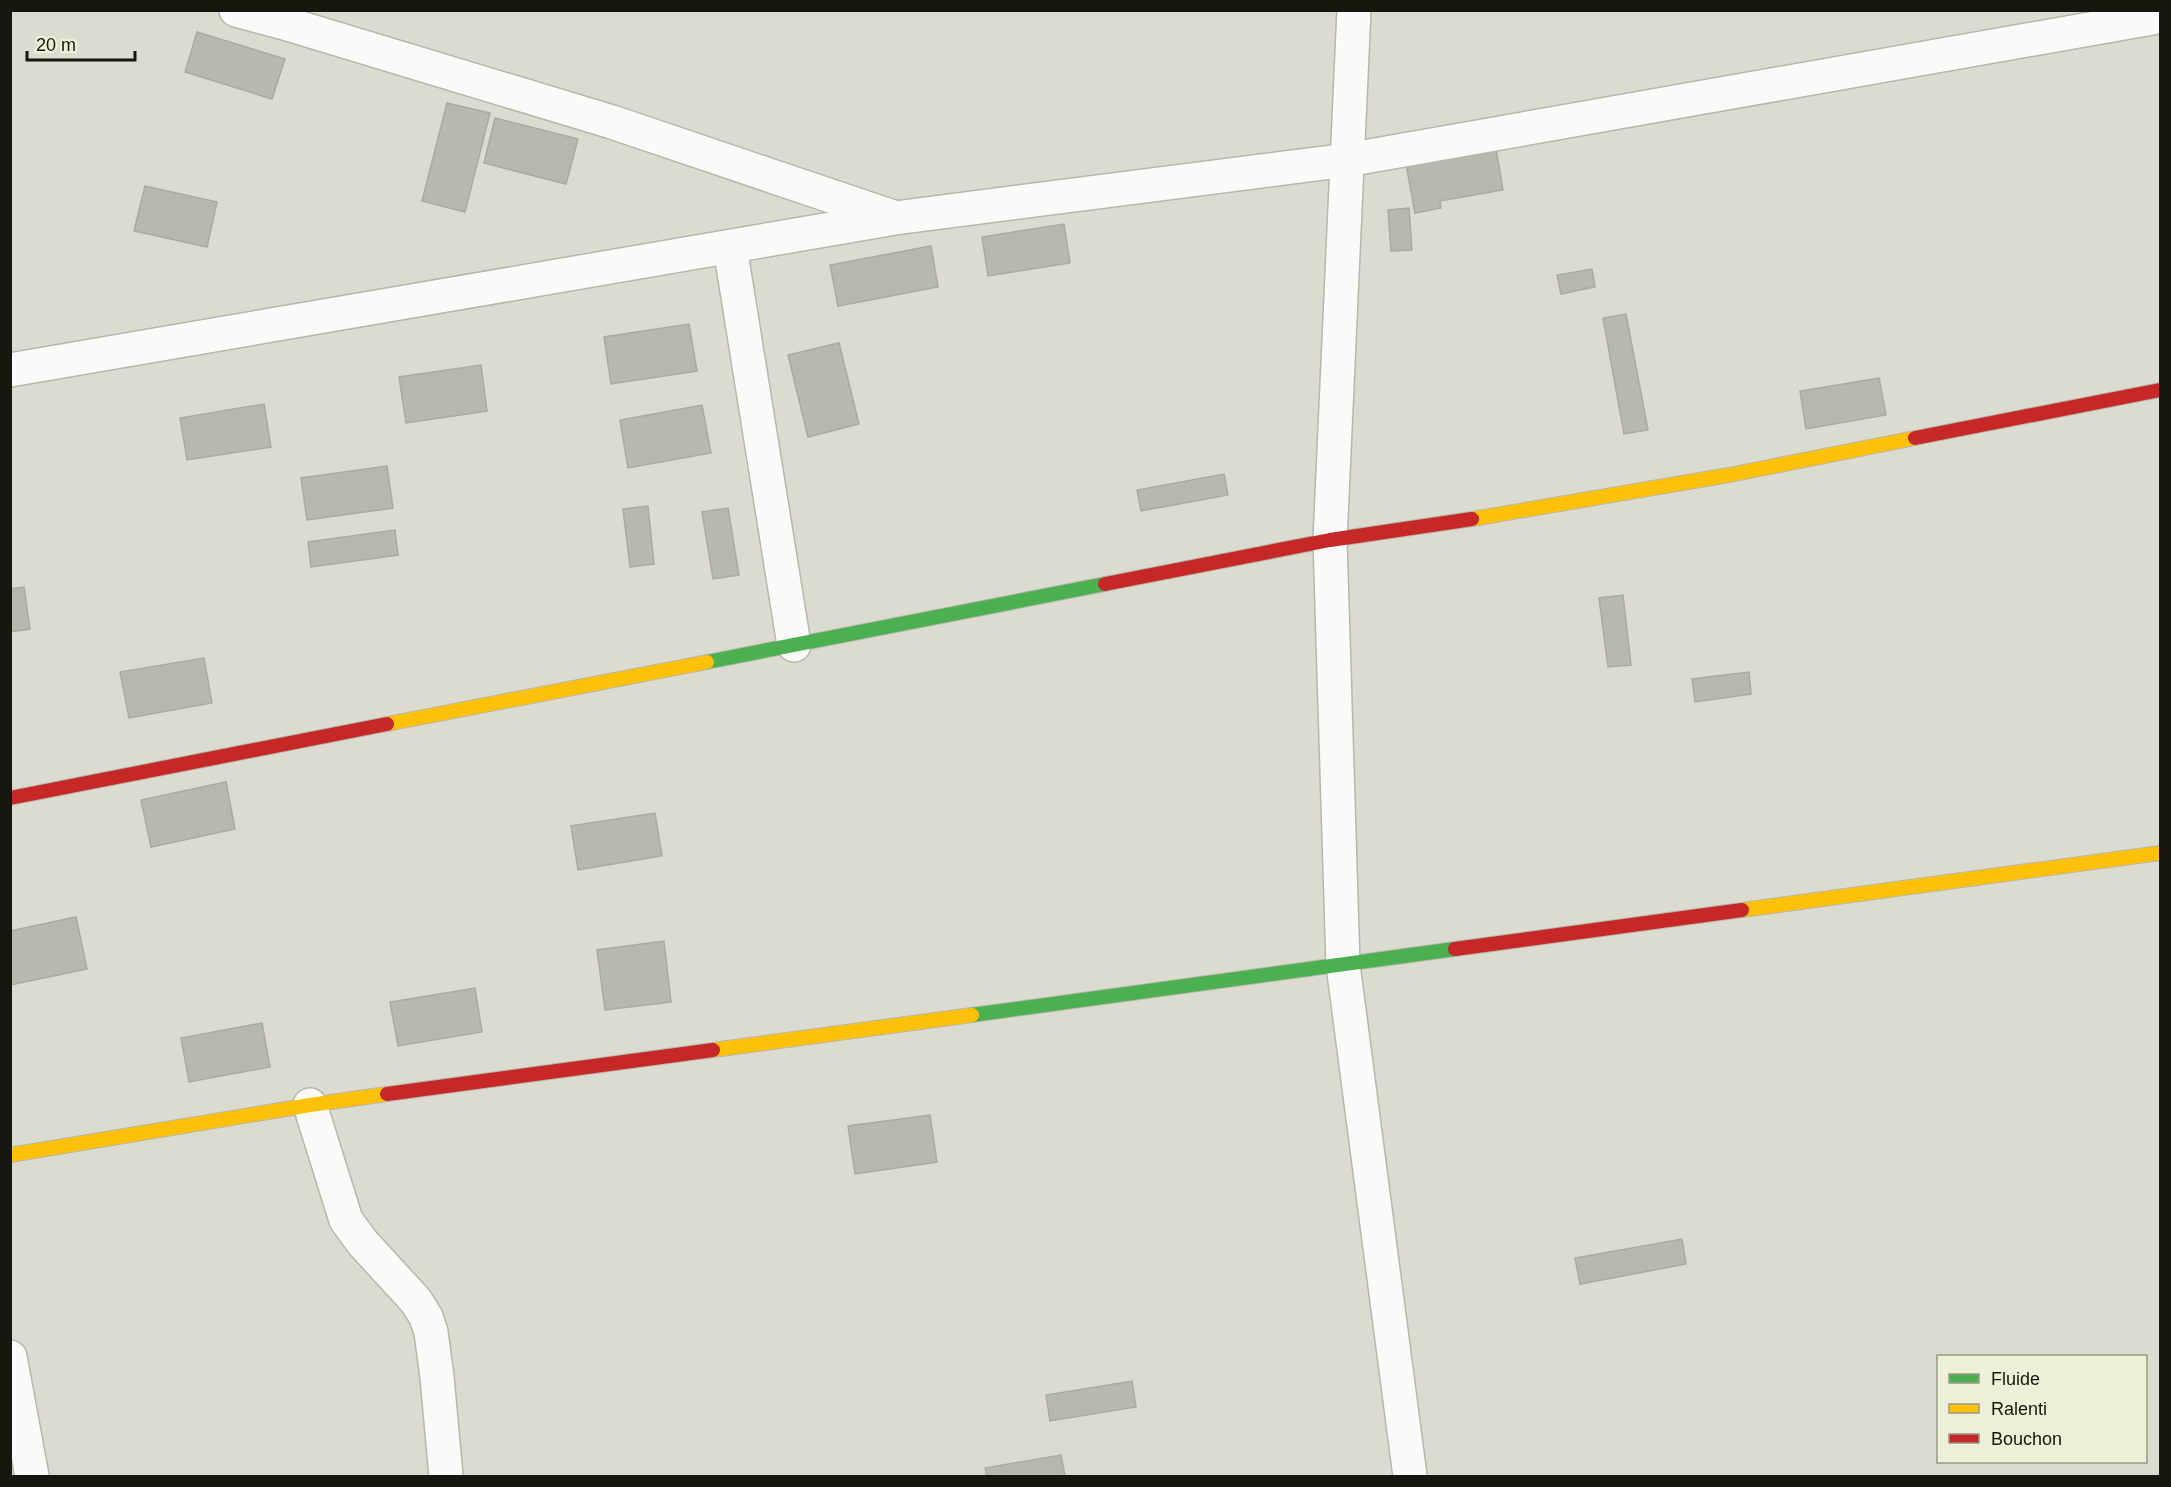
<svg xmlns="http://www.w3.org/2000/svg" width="2171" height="1487" font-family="Arial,sans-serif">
  <rect width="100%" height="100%" fill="#dbdccf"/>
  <g fill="#b7b8ae" stroke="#aaaaa1" stroke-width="1.5">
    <path d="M197,32l88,27 -13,40 -87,-27z"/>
    <path d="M447,103l43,10 -25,99 -43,-11z"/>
    <path d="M495,118l83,21 -12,45 -82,-21z"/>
    <path d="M1496,149l7,41 -63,11 1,7 -26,5 -9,-49z"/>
    <path d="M145,186l72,16 -10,45 -73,-16z"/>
    <path d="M1409,208l3,42 -21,1 -3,-41z"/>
    <path d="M1064,224l6,39 -82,13 -6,-39z"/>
    <path d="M931,246l7,41 -100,19 -8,-41z"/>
    <path d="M1592,269l3,18 -34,7 -4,-19z"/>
    <path d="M1626,314l22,116 -24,4 -21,-116z"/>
    <path d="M689,324l8,47 -86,13 -7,-47z"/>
    <path d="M839,343l20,81 -51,13 -20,-82z"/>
    <path d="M481,365l6,46 -81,12 -7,-46z"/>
    <path d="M1879,378l7,37 -80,14 -6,-38z"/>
    <path d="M264,404l7,43 -84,13 -7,-42z"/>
    <path d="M702,405l9,48 -83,15 -8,-48z"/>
    <path d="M387,466l6,42 -86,12 -6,-42z"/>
    <path d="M1224,474l4,21 -87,16 -4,-21z"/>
    <path d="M648,506l6,58 -24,3 -7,-58z"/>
    <path d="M728,508l11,67 -26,4 -11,-67z"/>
    <path d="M395,530l3,25 -87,12 -3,-25z"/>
    <path d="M24,587l6,42 -20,3v-43z"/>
    <path d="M1623,595l8,70 -23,2 -9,-69z"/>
    <path d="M204,658l8,45 -83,15 -9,-46z"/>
    <path d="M1749,672l2,22 -56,8 -3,-23z"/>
    <path d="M226,782l9,47 -84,18 -10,-47z"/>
    <path d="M655,813l7,43 -84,14 -7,-44z"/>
    <path d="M76,917l11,52 -77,16v-54z"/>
    <path d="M664,941l7,61 -66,8 -8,-60z"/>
    <path d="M475,988l7,44 -84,14 -8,-44z"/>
    <path d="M262,1023l8,44 -81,15 -8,-44z"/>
    <path d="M930,1115l7,47 -82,12 -7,-48z"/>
    <path d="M1682,1239l4,25 -106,20 -5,-26z"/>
    <path d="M1132,1381l4,26 -86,14 -4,-26z"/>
    <path d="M1061,1455l4,21h-78l-2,-8z"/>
  </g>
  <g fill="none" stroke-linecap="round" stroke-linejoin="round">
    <defs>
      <g id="street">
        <path d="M236,10l45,12 331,100 281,95"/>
        <path d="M1354,10l-24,530 13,425 67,511"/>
        <path d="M730,247l64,398"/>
        <path d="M10,370l885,-152 452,-58 805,-142"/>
        <path d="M310,1105l36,115 16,22 54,59 10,16 5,15 6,45 9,99"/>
        <path d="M10,1357l22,119"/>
      </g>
      <g id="fast">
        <path d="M707,662l398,-78"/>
        <path d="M972,1015l483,-66"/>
      </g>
      <g id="slow">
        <path d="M1472,519l257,-44 186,-37"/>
        <path d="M387,724l320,-62"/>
        <path d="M1742,910l418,-57"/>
        <path d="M713,1050l259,-35"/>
        <path d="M10,1155l300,-50 77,-11"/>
      </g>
      <g id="jam">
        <path d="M1915,438l245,-48"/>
        <path d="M1105,584l225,-44 142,-21"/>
        <path d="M10,798l377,-74"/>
        <path d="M1455,949l287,-39"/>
        <path d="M387,1094l326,-44"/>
      </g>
    </defs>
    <use href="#street" stroke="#b6b7ad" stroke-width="36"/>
    <use href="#fast" stroke="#b6b7ad" stroke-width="16"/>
    <use href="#slow" stroke="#b6b7ad" stroke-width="16"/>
    <use href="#jam" stroke="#b6b7ad" stroke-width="16"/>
    <use href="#street" stroke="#fafaf8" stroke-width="33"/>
    <use href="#fast" stroke="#4caf50" stroke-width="14"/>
    <use href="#slow" stroke="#ffc107" stroke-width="14"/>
    <use href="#jam" stroke="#c62828" stroke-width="14"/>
  </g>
  <rect width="2171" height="1487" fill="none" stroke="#16170f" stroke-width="24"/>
  <rect x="1937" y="1355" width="210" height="108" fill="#edefd7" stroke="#979987" stroke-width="1.5"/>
  <rect x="1949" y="1374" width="30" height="9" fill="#4caf50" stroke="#979987" stroke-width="1.5"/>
  <text x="1991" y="1385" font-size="18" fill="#16170f">Fluide</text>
  <rect x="1949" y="1404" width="30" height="9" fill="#ffc107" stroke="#979987" stroke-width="1.5"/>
  <text x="1991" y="1415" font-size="18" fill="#16170f">Ralenti</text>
  <rect x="1949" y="1434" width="30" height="9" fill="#c62828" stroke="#979987" stroke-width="1.5"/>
  <text x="1991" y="1445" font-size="18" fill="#16170f">Bouchon</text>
  <path d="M27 51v9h108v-9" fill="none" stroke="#16170f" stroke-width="3"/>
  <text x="36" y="51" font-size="18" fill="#16170f" stroke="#edefd7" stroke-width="4.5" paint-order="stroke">20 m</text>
</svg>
